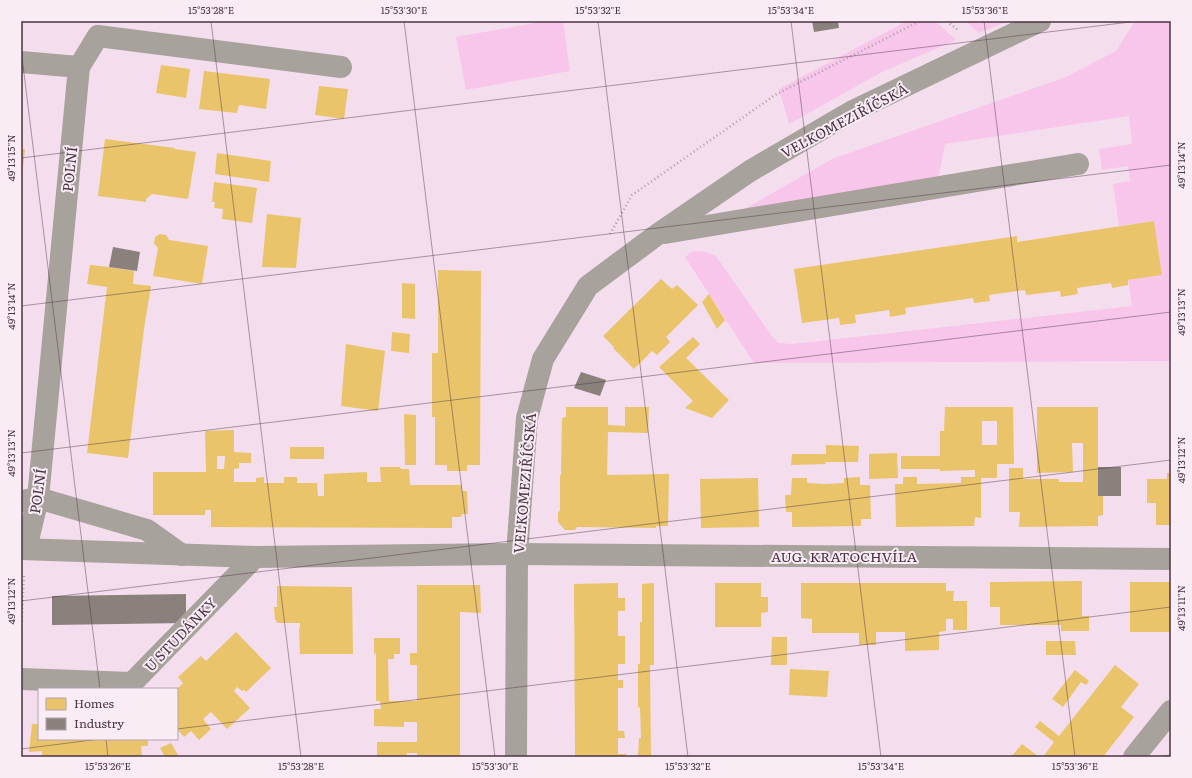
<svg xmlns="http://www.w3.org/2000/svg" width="1192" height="778" font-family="Literata,serif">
  <rect width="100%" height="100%" fill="#f4deee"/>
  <g fill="#f7c6ea">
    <path d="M546,21h17l7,50 -104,19 -10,-53z"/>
    <path d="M907,21h28l21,19 -74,32 -93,52 -10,-35z"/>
    <path d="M966,21h43l-30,12z"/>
    <path d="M1135,21h36v340l-417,2 -69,-106 8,-6 13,1 10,4 55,79 8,8 13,1 340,-38 -4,-26 34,-5 -8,-54 -35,5 -6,-42 17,-3 -2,-15 -26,4 -3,-21 33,-5 -3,-28 -184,28 -7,35 -195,31 89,-51 234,-82 50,-26z"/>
  </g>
  <g fill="#e9c46a" fill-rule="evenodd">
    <path d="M161,65l29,4 -4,29 -30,-5z"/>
    <path d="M204,71l66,8 -4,30 -27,-4 -2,8 -38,-4z"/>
    <path d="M319,86l29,3 -4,30 -29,-4z"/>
    <path d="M105,139l70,9 -1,1 22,3 -8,47 -36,-5 -6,5v3l-48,-6z"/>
    <path d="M21,149h4l-3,28h-1z"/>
    <path d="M217,153l54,8 -2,21 -54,-8z"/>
    <path d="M214,182l43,6 -5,35 -30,-4 1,-10 -9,-1 1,-6h-3z"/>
    <path d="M267,214l34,4 -5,50 -34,-1z"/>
    <path d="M1154,221l8,54 -34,5v5l-16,3 -1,-5 -34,5 1,6 -17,3 -1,-6 -34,4 -1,-5 -36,5 1,6 -16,2 -1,-5 -68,10 1,6 -16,3 -1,-7 -34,5 1,8 -16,2 -1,-7 -37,5 -8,-54 223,-33v6z"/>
    <path d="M160,234l6,1 3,5 39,6 -6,38 -49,-8 5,-28 -4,-5 1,-6z"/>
    <path d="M90,265l19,2 25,4 -1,13 18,2 -7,43 -16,129 -41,-5 20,-166 -20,-3z"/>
    <path d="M438,270l43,1 -1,194h-13v6h-20v-6h-12v-48h-3v-64h6z"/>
    <path d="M661,279l11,10 5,-4 21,20 -32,32 4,5 -13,13 -5,-4 -18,18 -21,-21 1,-1 -11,-11z"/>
    <path d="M402,283l13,1v35l-13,-1z"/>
    <path d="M709,294l16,26 -8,9 -15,-27z"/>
    <path d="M392,332l18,2 -1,19 -18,-2z"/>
    <path d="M693,337l7,7 -14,14 43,42 -17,18 -27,-10 8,-7 -34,-34z"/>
    <path d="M346,344l39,7 -7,60 -37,-5z"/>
    <path d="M566,407h42v18l17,1v-19h24l-1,26 -40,-1 -1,43 62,-1 -1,52h-12v2l-79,-1 -2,3h-10l-7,-8v-9l2,-3v-35h1l1,-57 4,-1z"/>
    <path d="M945,407h68l1,57h-17v14h-16v40l-6,-1 -1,9 -78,1 -1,-43h8v-7h14v7l44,-1v-6h14v-7l-35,1v-2h-39v-13h39v-25h4zM982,421h15v24h-15z"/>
    <path d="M1037,407h61v89h5v19l-5,1v10l-79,1 1,-15h-11v-44h14v11h36v3h24v-39h-11l1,29 -36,1z"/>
    <path d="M404,414l12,1v50h-11z"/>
    <path d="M234,430v22l17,1v10h-12v5l-5,1v13h22v-4l8,-1v6h20v-6h13v6h20l1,13h6v-22l43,-2v10h14l-1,-15h20l1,2h8l1,16h52v6h5l1,23h-6l-1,3h-9v11l-241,-1v-17h-6v5h-52v-43h53l-1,-41zM217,456h8l-1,13h-7z"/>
    <path d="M826,445l33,1 -1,16h-33l1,2 -35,1 1,-11h34z"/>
    <rect x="290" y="447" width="34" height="12"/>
    <path d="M897,453l1,25 -29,1v-25z"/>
    <path d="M1167,473h4v52h-15v-22h-9v-24h20z"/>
    <path d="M860,477v8h10l1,34h-10v7l-69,1v-15h-6l-1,-17h6l1,-17h15v5l19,1 18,-1v-5z"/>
    <path d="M758,478l1,49 -58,1 -1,-49z"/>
    <path d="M1082,581v35h7v15h-28v-6h-61v-18h-10v-25z"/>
    <rect x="1130" y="582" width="41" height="50"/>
    <path d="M618,583v15h7v13h-7v25h7v28h-7v16h5v8h-5v43h6l1,7h-7v16h8v3h-51l-1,-173z"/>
    <path d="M654,583v82h-4l1,92h-13l1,-19h2l-1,-31 -2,1v-44h2v-42h2v-38z"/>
    <path d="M715,583h46v14h7v15l-7,1v14h-46z"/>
    <path d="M801,583h145v8h8l-1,10h14v29h-14v-11h-7v12l-7,1v18l-34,1v-19h-29v13h-17v-12h-47v-14l-11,-1z"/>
    <path d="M417,585h63l1,28 -21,-1v145h-43v-4h-10v4h-30v-15h40v-20h-13v5l-30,-1v-17h7l-1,-8h-4v-47l-2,-1v-15h26v16h-6v5h-6l1,42h28v-36h-7v-12h7z"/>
    <path d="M277,586l75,1 1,67h-53l-1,-25 1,-1v-5h-23l-1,-3h-1l-1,-13h3z"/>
    <path d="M236,632l35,36 -25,24 -2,-2 -2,1 -5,-4 -3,4 16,17 -23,21 -16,-17 -8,7 8,10 -12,11 -8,-9 -7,6 -7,-8v-11l1,-1 -1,-1v-27l6,-6 -5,-6 23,-21 5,5z"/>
    <path d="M772,637h15v28h-16z"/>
    <path d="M1046,641h29l1,14h-30z"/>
    <path d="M1115,665l24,19 -18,23 13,10 -31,40h-60l11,-15 -19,-15 5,-6 19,15z"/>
    <path d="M790,669l39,2 -2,26 -38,-2z"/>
    <path d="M1075,670l14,11 -3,4 -5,-3 -18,25 -11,-8z"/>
    <path d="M32,724h7v15h109v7h-7l1,11h-100v-6l-13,1z"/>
    <path d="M171,743l8,14h-14l-5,-9z"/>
    <path d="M1022,744l17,13h-28z"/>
  </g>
  <g fill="#8a817c">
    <path d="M812,21h26l1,7 -25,4z"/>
    <path d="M113,247l27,5 -3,19 -28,-4z"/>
    <path d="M581,372l25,8 -6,16 -26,-8z"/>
    <rect x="1098" y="467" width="23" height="29"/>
    <path d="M186,594v29l-134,2v-29z"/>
  </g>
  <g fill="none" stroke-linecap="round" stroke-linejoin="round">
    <g stroke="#a9a1a1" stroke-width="2.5" stroke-dasharray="1 3" stroke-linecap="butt">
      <path d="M947,21l11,9"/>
      <path d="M610,234l22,-39 143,-100 145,-74"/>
      <path d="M21,633l3,-57"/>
    </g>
    <g stroke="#a8a29c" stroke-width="22">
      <path d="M21,62l58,5"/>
      <path d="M665,233l413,-69"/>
      <path d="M21,501l17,-3 109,32 35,25"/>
      <path d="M21,549l234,8 262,-3 654,5"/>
      <path d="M26,549l12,-51 41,-431 19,-31 243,31"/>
      <path d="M21,679l111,4 123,-126"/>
      <path d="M516,757l1,-203 10,-136 16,-59 45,-73 70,-52 92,-63 101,-59 189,-91"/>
      <path d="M1134,757l37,-46"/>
    </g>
  </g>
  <path fill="none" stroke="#4b3345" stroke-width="1" stroke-opacity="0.45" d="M211,21l90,736M404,21l91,736M598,21l90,736M791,21l90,736M984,21l91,736M21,49l79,640M21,158l1117,-137M21,306l1150,-141M21,453l1150,-141M21,601l1150,-141M177,729l994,-122M106,739l2,18M21,749l79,-10M1155,757l16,-2"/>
  <g text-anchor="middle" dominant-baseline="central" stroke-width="4" stroke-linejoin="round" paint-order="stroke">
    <g font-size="14" fill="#4b3345" stroke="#f9ecf5">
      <text transform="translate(844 120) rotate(-28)">VELKOMEZIŘÍČSKÁ</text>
      <text transform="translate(69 169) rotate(-84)">POLNÍ</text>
      <text transform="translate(524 483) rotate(-85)">VELKOMEZIŘÍČSKÁ</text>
      <text transform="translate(37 491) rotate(-82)">POLNÍ</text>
      <text x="844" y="556">AUG. KRATOCHVÍLA</text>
      <text transform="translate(180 634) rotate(-46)">U STUDÁNKY</text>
    </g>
  </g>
  <rect width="1192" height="778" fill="none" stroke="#f9ecf5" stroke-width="44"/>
  <rect x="38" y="688" width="140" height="52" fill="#f9ecf5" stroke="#b3a2af"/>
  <rect x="46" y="698" width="20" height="12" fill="#e9c46a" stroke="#b3a2af"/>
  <text x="74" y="708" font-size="12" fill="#4b3345">Homes</text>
  <rect x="46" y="718" width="20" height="12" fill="#8a817c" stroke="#b3a2af"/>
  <text x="74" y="728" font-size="12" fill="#4b3345">Industry</text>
  <rect x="22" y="22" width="1148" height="734" fill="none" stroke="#4b3345" stroke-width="1.5"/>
  <g font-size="10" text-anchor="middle" fill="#4b3345">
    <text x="211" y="14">15°53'28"E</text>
    <text x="404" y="14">15°53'30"E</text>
    <text x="598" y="14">15°53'32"E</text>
    <text x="791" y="14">15°53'34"E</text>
    <text x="985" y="14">15°53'36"E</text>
    <text transform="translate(11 158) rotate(-90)" y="4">49°13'15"N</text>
    <text transform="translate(1181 165) rotate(-90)" y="4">49°13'14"N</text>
    <text transform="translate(11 306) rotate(-90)" y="4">49°13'14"N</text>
    <text transform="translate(1181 312) rotate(-90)" y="4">49°13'13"N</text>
    <text transform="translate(11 453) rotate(-90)" y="4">49°13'13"N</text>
    <text transform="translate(1181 460) rotate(-90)" y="4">49°13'12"N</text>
    <text transform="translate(11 601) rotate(-90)" y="4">49°13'12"N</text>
    <text transform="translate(1181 608) rotate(-90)" y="4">49°13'11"N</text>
    <text x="108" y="770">15°53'26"E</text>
    <text x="301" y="770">15°53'28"E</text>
    <text x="495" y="770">15°53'30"E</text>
    <text x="688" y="770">15°53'32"E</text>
    <text x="881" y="770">15°53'34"E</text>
    <text x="1075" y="770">15°53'36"E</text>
  </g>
</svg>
